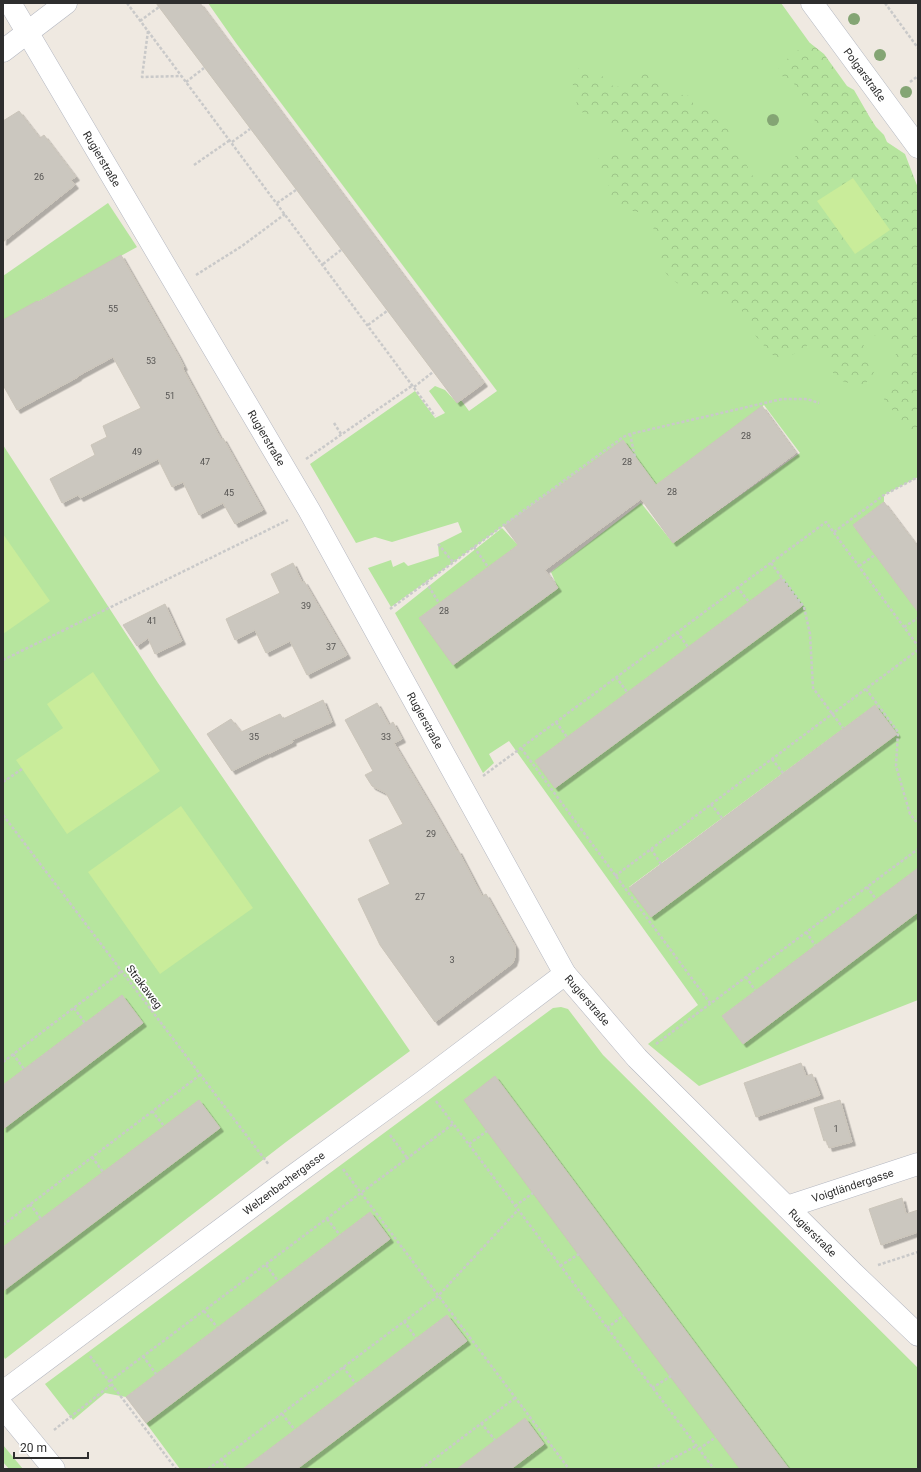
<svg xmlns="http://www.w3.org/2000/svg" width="921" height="1472" font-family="Roboto,sans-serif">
  <defs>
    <pattern id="forest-crowns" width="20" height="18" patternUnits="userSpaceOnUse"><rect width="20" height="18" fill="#b6e59e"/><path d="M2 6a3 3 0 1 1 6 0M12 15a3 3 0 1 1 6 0" fill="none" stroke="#9dc588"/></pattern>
    <filter id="shadow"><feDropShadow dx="3.5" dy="3.5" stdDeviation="0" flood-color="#0004"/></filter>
  </defs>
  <rect width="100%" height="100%" fill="#efe9e1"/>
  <g fill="#b6e59e" fill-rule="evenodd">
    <path d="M208,3h573l137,190v284l-34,18v7l-31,23 65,87v256l-196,148 21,28 175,-132v88l-219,86 -51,-42 50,-39 -189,-264 -20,13 5,9 -11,10 -88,-160 107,-85 16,17 -99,73 34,46 105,-76 -7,-16 90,-69 32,40 127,-90 -36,-48 -108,80 -33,-45 -232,167 -23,-39 23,-8 2,7 11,-5 4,4 31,-10 -1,-12 24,-12 -4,-10 -66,20 -17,-5 -19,6 -46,-79 105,-73 20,27 10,-5 -16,-22 6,-5 10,4 12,13 4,-3 8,11 28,-20 -261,-348zM781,578l20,28 -246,182 -20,-27zM875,705l22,29 -246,183 -22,-30z"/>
    <path d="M108,203l29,44 -134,74v-45z"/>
    <path d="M3,445l155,238 252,368 -124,91 -281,217 -2,-4v-64l217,-163 -21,-28 -196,147v-118l140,-106 -21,-28 -119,90z"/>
    <path d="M561,1007l7,2 35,46 315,313v101h-129l-294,-392 -31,23 276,369h-229l33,-25 -19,-26 -68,51h-160l170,-128 -20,-26 -204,154h-63l-34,-46 244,-184 -20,-27 -244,185 -21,-4 -32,27 -28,-36 508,-376z"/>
    <path d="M3,1445l20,24h-14l-6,-7z"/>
  </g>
  <path fill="url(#forest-crowns)" d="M803,42l7,1 14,11 23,32 7,4 15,26 7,11 8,8 3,7 18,12 13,34v251l-3,-5 -9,-7 -23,-29c4,-8 6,-12 15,-15l-7,-9v-14l6,-7 2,-10 -21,-8 -13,2c0,3 -2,7 -1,10 2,10 16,13 10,25 -2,5 -7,9 -10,13 -7,-1 -17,-1 -24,-5 -16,-10 -2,-28 -29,-37l-19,12 -13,4 -8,-5 -17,-20 2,-9 -13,-13 -27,-16 -11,-2h-12l-23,-16 -14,-17 6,-18 -14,-24 -6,-6 -9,-2 -21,-12 -4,-9 1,-12 -7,-6 -7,-10 10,-10h12l10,3 5,-2 -5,-11 -9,-8 -9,-4 -11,-12 -15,-5 -6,-8 -5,-24 2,-8 5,-5 6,-2 16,9 13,12 11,-1 4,-3c1,-6 1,-11 8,-13 12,-3 21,13 25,22l28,4 4,9c11,1 18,2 21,14l11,5 3,6 -1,7c11,14 19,28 27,43l8,-4 8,-11 21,-4 5,-7 4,-9 14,-17 -1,-20 -16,-17 -6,-11 -10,-4 -4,-5 2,-7 16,-11z"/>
  <g fill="#c9ec9a">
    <path d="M853,178l37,52 -35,24 -38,-53z"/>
    <path d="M3,534l47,67 -47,33z"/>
    <path d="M93,672l67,99 -93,63 -51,-74 47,-32 -16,-24z"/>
    <path d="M181,806l72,102 -93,66 -72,-102z"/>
  </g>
  <g fill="#cbc7bf" stroke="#cbc5ba" filter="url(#shadow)">
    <path d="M156,3h44l284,380 -27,20z"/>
    <path d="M19,111l21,27 4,-3 32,42 -5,3 4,5 -72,57v-121z"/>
    <path d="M121,255l57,100 6,12h-2l39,72 2,-1 40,72 -28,14 -12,-21 -24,12 -16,-33 -11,5 -14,-28 -78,39 -2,-3 -16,8 -12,-24 45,-24 -4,-10 16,-8 -4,-11 38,-18 -28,-51 -35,19v1l-61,33 -14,-25v-65l34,-19 1,1z"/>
    <path d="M762,406l34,47 -123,90 -32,-44 -96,71 13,18 -105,77 -34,-47 99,-73 -14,-19 119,-86 33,45z"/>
    <path d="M884,502l34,45v65l-65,-87z"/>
    <path d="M293,563l9,19 2,-1 43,74 -40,20 -17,-34 -24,12 -11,-23 -20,10 -9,-21 54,-26 -9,-19z"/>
    <path d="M781,578l21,28 -247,182 -20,-27z"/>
    <path d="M165,604l17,37 -27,13 -7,-16 -11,8 -14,-21z"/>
    <path d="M323,700l9,22 -40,18 1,2 -25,12v-1l-36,18 -25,-37 24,-15 10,13 39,-18 3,5z"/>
    <path d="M377,703l12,22 4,-3 9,17 -8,4 39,66 24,42 1,-1 24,46 4,-2 29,52v11l-2,6 -78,59 -55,-77 -22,-46 32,-15 -21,-44 34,-16 -17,-31 -14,-7 -7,-11 8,-4 -28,-51z"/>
    <path d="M875,705l22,29 -246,183 -22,-29z"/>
    <path d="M918,868v44l-175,132 -21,-28z"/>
    <path d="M122,995l21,28 -140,106v-44z"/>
    <path d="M801,1063l5,13 6,-2 8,21 -64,22 -12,-34z"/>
    <path d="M495,1076l294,393h-49l-162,-215 -114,-154z"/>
    <path d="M199,1100l21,28 -217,163v-44z"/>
    <path d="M840,1100l12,42 -23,6 -3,-8 -2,1 -10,-33z"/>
    <path d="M902,1198l4,16 12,-4v22l-37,13 -12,-36z"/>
    <path d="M370,1212l20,27 -244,184 -20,-26z"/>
    <path d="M447,1315l20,26 -170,128h-54z"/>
    <path d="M525,1418l19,26 -33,25h-54z"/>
  </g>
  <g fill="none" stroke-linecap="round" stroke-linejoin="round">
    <defs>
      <g id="street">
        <path id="s1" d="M10,3l299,507 256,464 72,84 216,215 65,62"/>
        <path id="s2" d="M812,3l106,144"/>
        <path d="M3,51l63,-48"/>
        <path id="s3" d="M787,1207l131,-43"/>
        <path id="s4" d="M3,1392l279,-208 139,-101 144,-109"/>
      </g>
      <path id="secondary" d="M3,1407l51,62"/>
    </defs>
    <use href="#street" stroke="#b4b7c1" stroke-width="23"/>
    <use href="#secondary" stroke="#b4b7c1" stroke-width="23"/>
    <g stroke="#c9c9c9" stroke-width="2.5" stroke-dasharray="3 2" stroke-linecap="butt">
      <path d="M127,3l308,413"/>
      <path d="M885,3l33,45"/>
      <path d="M140,21l19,-14"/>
      <path d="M148,31l-6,46 39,-1"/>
      <path d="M186,82l18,-14"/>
      <path d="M910,82l8,-6"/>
      <path d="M232,142l18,-13"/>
      <path d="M194,165l36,-25"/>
      <path d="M277,203l19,-13"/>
      <path d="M323,264l18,-14"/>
      <path d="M196,275l46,-29 43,-32"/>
      <path d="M368,325l19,-14"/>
      <path d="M414,387l19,-15"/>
      <path d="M334,423l7,11"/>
      <path d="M630,434l5,23"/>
      <path d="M306,459l107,-74"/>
      <path d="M834,532l50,-37 34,-18"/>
      <path d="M438,544l15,18"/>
      <path d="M474,547l14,20"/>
      <path d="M771,563l33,44 6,27 3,54 30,40"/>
      <path d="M859,566l16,-11"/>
      <path d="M426,582l13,21"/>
      <path d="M737,587l12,15"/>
      <path d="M390,609l233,-172 7,-3 152,-35h25l12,4"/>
      <path d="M904,627l14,-9"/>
      <path d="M677,632l11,15"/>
      <path d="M3,660l285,-140"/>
      <path d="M616,677l11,15"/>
      <path d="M866,689l32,43 -2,34 14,48 8,10"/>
      <path d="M556,722l11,15"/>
      <path d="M521,748l189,255"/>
      <path d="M772,759l11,14"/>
      <path d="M483,776l343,-254 92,124"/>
      <path d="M3,782l19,-13"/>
      <path d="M711,804l11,14"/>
      <path d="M3,815l266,350"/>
      <path d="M651,849l10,15"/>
      <path d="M615,876l303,-226"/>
      <path d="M867,887l9,12"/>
      <path d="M806,932l9,13"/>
      <path d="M746,977l9,13"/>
      <path d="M74,1008l11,15"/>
      <path d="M656,1044l262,-195"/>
      <path d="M13,1054l11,15"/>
      <path d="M3,1062l119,-91"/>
      <path d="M436,1101l278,368"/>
      <path d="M152,1111l12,15"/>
      <path d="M390,1135l18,24"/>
      <path d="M469,1144l18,-13"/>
      <path d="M92,1157l11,15"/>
      <path d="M343,1169l226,300"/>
      <path d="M30,1204l11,15"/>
      <path d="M515,1206l18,-13"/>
      <path d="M327,1219l13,16"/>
      <path d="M3,1225l197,-150"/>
      <path d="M266,1265l12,16"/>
      <path d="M878,1265l40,-13"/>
      <path d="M560,1266l19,-12"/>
      <path d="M204,1311l13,16"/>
      <path d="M404,1321l12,17"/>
      <path d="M607,1328l17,-13"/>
      <path d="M90,1356l86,113"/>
      <path d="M143,1356l13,18"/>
      <path d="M343,1367l13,17"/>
      <path d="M110,1381l343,-257"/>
      <path d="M652,1388l19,-12"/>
      <path d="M282,1414l13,16"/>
      <path d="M481,1423l14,17"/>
      <path d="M54,1430l58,-46"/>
      <path d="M699,1449l17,-12"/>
      <path d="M221,1459l7,10"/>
      <path d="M208,1469l230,-173 80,-86"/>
      <path d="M421,1469l94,-71"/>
      <path d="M653,1469l43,-23"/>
    </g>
    <use href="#street" stroke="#fff" stroke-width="22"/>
    <use href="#secondary" stroke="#fff" stroke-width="22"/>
  </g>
  <g fill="#84a574">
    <circle cx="854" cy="19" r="6"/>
    <circle cx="880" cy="55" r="6"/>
    <circle cx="906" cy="92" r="6"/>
    <circle cx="773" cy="120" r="6"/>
  </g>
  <g text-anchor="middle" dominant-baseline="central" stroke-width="3.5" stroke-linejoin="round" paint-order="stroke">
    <g font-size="9" fill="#555452">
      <text x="39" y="177">26</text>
      <text x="113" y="309">55</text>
      <text x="151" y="361">53</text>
      <text x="170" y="396">51</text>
      <text x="746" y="436">28</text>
      <text x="137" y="452">49</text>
      <text x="205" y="462">47</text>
      <text x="627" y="462">28</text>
      <text x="672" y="492">28</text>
      <text x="229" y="493">45</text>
      <text x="306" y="606">39</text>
      <text x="444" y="611">28</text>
      <text x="152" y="621">41</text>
      <text x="331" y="647">37</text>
      <text x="254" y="737">35</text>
      <text x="386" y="737">33</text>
      <text x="431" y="834">29</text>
      <text x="420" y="897">27</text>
      <text x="452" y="960">3</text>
      <text x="836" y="1129">1</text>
    </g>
    <g font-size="11" fill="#2e2e2e" stroke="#fff">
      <text stroke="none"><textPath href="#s2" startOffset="89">Polgarstraße</textPath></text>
      <text stroke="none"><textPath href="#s1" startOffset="181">Rugierstraße</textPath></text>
      <text stroke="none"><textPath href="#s1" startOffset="505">Rugierstraße</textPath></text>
      <text stroke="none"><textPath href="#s1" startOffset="829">Rugierstraße</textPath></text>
      <text transform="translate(144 987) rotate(53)">Strakaweg</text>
      <text stroke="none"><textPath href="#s1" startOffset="1153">Rugierstraße</textPath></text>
      <text stroke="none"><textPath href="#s4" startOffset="350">Welzenbachergasse</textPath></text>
      <text stroke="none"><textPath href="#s3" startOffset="69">Voigtländergasse</textPath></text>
      <text stroke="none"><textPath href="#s1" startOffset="1477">Rugierstraße</textPath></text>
    </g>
  </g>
  <rect width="921" height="1472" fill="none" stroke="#2e2e2e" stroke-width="8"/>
  <path d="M14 1452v6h74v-6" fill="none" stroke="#2e2e2e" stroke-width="2"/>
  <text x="20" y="1452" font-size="12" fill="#2e2e2e" stroke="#ffffff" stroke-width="3" paint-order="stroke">20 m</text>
</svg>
